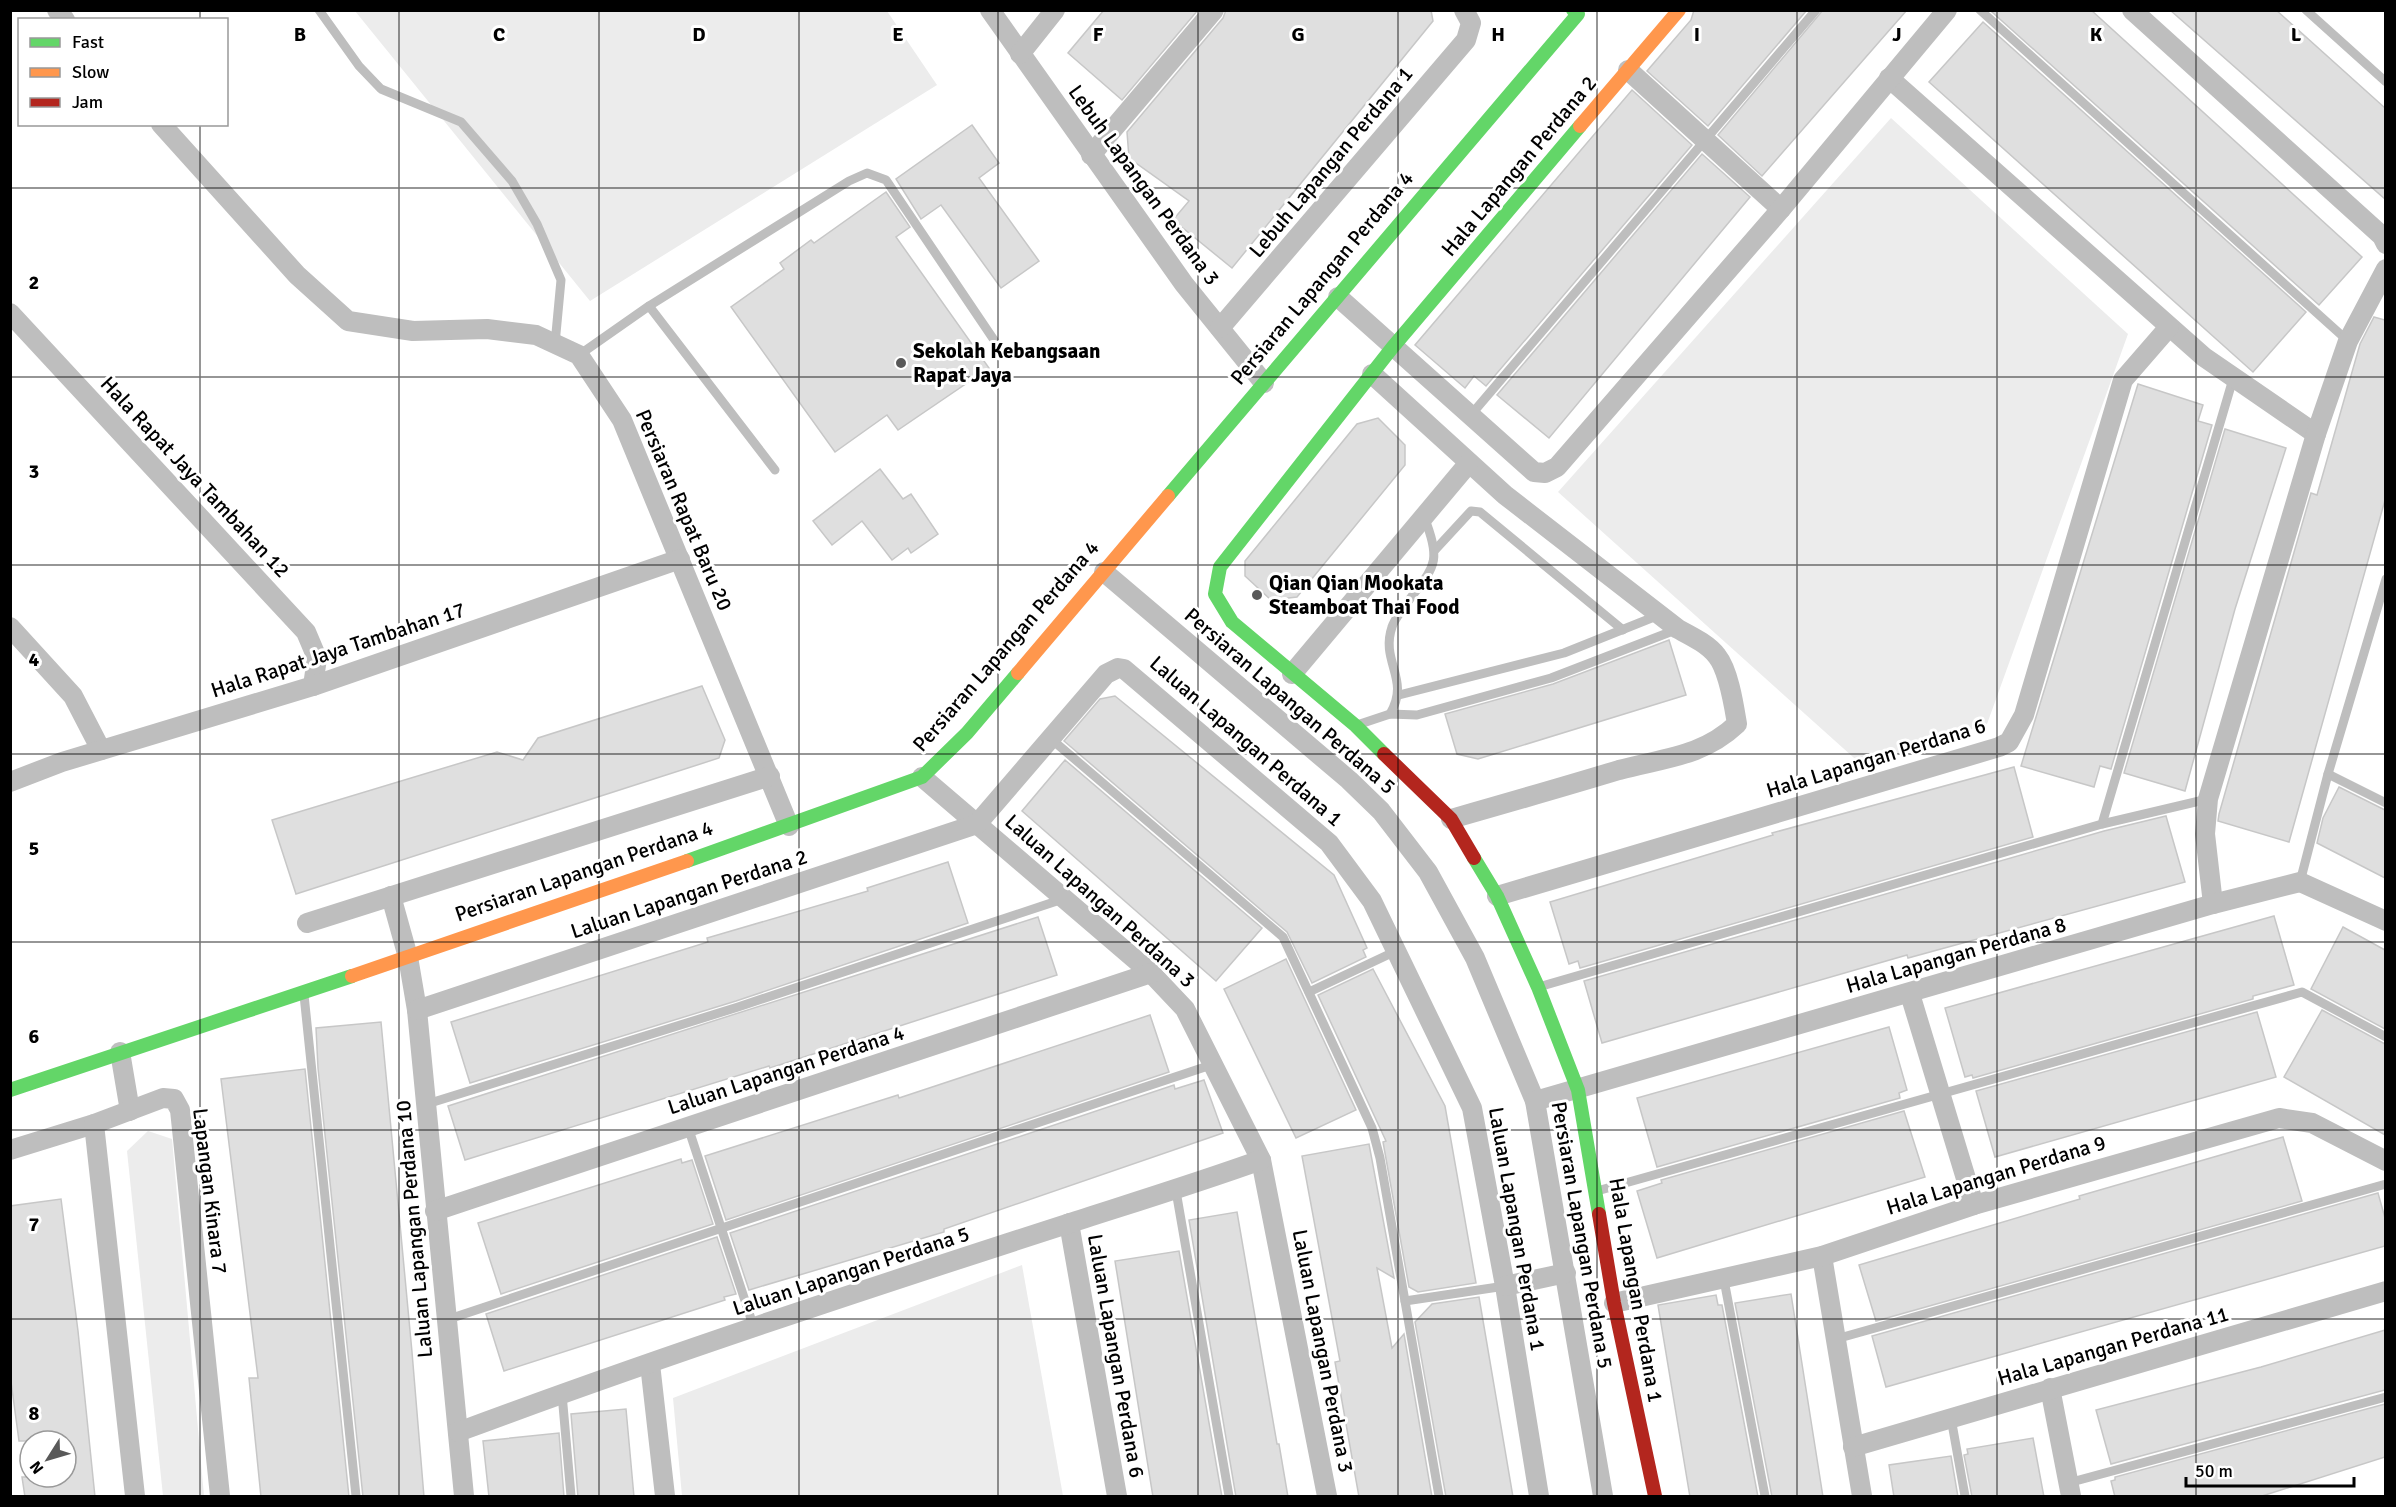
<svg xmlns="http://www.w3.org/2000/svg" width="2396" height="1507" font-family="Signika,sans-serif">
  <rect width="100%" height="100%" fill="#fff"/>
  <g fill="#ececec">
    <path d="M355,11h532l50,74 -347,216z"/>
    <path d="M1891,118l237,216 -141,390 -124,42 -305,-274z"/>
    <path d="M148,1131l24,8 32,357h-41l-36,-345z"/>
    <path d="M1022,1265l41,231h-381l-9,-98z"/>
  </g>
  <g fill="#dfdfdf" stroke="#c7c7c7" stroke-width="1.5">
    <path d="M1104,10h94l-76,90 -54,-47z"/>
    <path d="M1226,10h205l2,11 -201,247 -59,-48 16,-19 -60,-43 -2,-26 96,-114z"/>
    <path d="M1694,10h113l-99,116 -61,-55 44,-51z"/>
    <path d="M1823,10h84l-145,166 -44,-41z"/>
    <path d="M1994,10h97l271,247 -43,48 -327,-293z"/>
    <path d="M2170,10h106l109,98v91z"/>
    <path d="M1983,22l323,290 -53,60 -324,-290z"/>
    <path d="M1632,90l60,55 -206,241 -12,-10 -9,12 -50,-43z"/>
    <path d="M972,125l27,38 -20,15 60,83 -38,27 -60,-83 -20,14 -25,-40z"/>
    <path d="M1702,154l48,43 -201,241 -52,-43z"/>
    <path d="M886,192l24,35 -14,10 93,131 -91,62 -11,-15 -52,37 -104,-145 53,-38 -4,-6 31,-23 3,3z"/>
    <path d="M2374,317l11,3v180l-96,342 -71,-21 1,-7 92,-321 6,2 43,-151z"/>
    <path d="M2138,384l65,21 -5,16 14,4 -101,344 -11,-3 -6,21 -73,-21z"/>
    <path d="M1378,418l27,27v20l-108,132 -26,3 -26,-24v-15l112,-137z"/>
    <path d="M2225,429l61,19 -51,161 -50,182 -61,-18z"/>
    <path d="M880,469l23,30 8,-5 27,40 -27,19 -3,-5 -16,12 -30,-39 -30,24 -19,-24z"/>
    <path d="M1669,640l17,55 -208,64 -21,-5 -12,-40 108,-30z"/>
    <path d="M702,686l23,54 -6,18 -423,136 -24,-74 225,-68 26,8 15,-22z"/>
    <path d="M1115,696l219,179 33,73 -4,2 3,7 -54,26 -25,-51 -223,-191 36,-42z"/>
    <path d="M1065,760l197,168 -46,53 -194,-170z"/>
    <path d="M2014,767l19,70 -453,131 -2,-7 -9,3 -19,-62 223,-67 -1,-2z"/>
    <path d="M2339,787l46,23v68l-68,-35 6,-25z"/>
    <path d="M2166,816l19,66 -277,76 -1,-3 -305,88 -18,-62 520,-150z"/>
    <path d="M948,862l20,61 -232,78 -266,82 -19,-61 257,-80 -1,-4 161,-47 -1,-3z"/>
    <path d="M2274,916l20,69 -41,11v3l-280,79 -1,-3 -7,2 -20,-69z"/>
    <path d="M1038,917l19,58 -287,93 -1,-2 -304,94 -17,-54z"/>
    <path d="M2343,927l42,23v79l-74,-40z"/>
    <path d="M1286,959l70,151 -60,28 -72,-149z"/>
    <path d="M1373,969l72,137 31,177 -58,9 -9,-5 -26,-145 3,-1 -68,-146z"/>
    <path d="M2322,1010l63,34v91l-101,-58z"/>
    <path d="M2257,1012l19,65 -281,80 -19,-66z"/>
    <path d="M1150,1015l19,57 -443,148 -21,-64 193,-61 1,3z"/>
    <path d="M381,1022l31,330 12,145h-61l-45,-429 -2,-40z"/>
    <path d="M1889,1027l18,63 -8,3 1,5 -243,69 -20,-69z"/>
    <path d="M305,1069l44,428h-88l-12,-119h9l-37,-299z"/>
    <path d="M1204,1080l19,53 -279,96v3l-195,58 -19,-57 444,-148 1,4z"/>
    <path d="M1904,1111l21,66 -268,81 -20,-67 25,-8 -1,-3z"/>
    <path d="M2283,1137l19,64 -426,120 -17,-56 221,-66 -1,-3z"/>
    <path d="M1369,1144l25,134 -17,-10 15,80 12,-14 28,163h-73l-24,-135 5,-1 -38,-205z"/>
    <path d="M681,1159l1,4 10,-3 21,64 -212,70 -23,-71z"/>
    <path d="M2378,1193l7,25v28l-499,141 -14,-51z"/>
    <path d="M61,1199l17,132 17,166h-70l-3,-20h44v-36h-47l-9,-67v-168z"/>
    <path d="M1237,1212l40,232h2l9,53h-52l-47,-277z"/>
    <path d="M717,1237l19,57 -12,3 1,3 -221,71 -18,-57z"/>
    <path d="M1179,1251l43,246h-69l-38,-236z"/>
    <path d="M1791,1294l32,203h-51l-37,-194z"/>
    <path d="M1716,1295l2,10h4l36,192h-68l-32,-192z"/>
    <path d="M1479,1297l34,200h-67l-31,-175 17,-18z"/>
    <path d="M2385,1330v60l-274,74 -15,-54 165,-43z"/>
    <path d="M2385,1404v53l-126,40h-144l-4,-16 4,-1v-3z"/>
    <path d="M626,1409l8,88h-56l-7,-83z"/>
    <path d="M559,1433l5,64h-75l-6,-56z"/>
    <path d="M2033,1438l11,59h-72l-8,-42 4,-1 -1,-5z"/>
    <path d="M1951,1456l7,41h-64l-5,-32z"/>
  </g>
  <g fill="none" stroke-linecap="round" stroke-linejoin="round">
    <g stroke="#bebebe" stroke-width="9">
      <path d="M319,10l40,56 22,23 80,33 51,59 25,43 24,56 -6,64"/>
      <path d="M1980,10l368,331"/>
      <path d="M2306,10l80,72"/>
      <path d="M649,306l126,164"/>
      <path d="M579,355l70,-49 200,-125 18,-8 19,7 108,160"/>
      <path d="M1470,416l346,-406"/>
      <path d="M1435,550l36,-39 9,1 143,118"/>
      <path d="M1399,695l165,-42 95,-38"/>
      <path d="M1390,714c21,-35 -10,-52 2,-87 2,-7 8,-14 12,-20 28,-39 40,-41 20,-90"/>
      <path d="M1360,724l30,-10 27,1 134,-37 127,-49"/>
      <path d="M1050,738l233,199 89,191 8,30 59,338"/>
      <path d="M2328,774l58,29"/>
      <path d="M2102,824l106,-25"/>
      <path d="M2300,882l28,-108 58,-195"/>
      <path d="M1542,986l560,-162 131,-445"/>
      <path d="M1309,992l87,-41"/>
      <path d="M304,995l52,501"/>
      <path d="M427,1104l311,-97 325,-108"/>
      <path d="M688,1127l66,201"/>
      <path d="M1176,1191l53,305"/>
      <path d="M1597,1191l705,-199 84,45"/>
      <path d="M1724,1280l41,216"/>
      <path d="M1405,1301l100,-15"/>
      <path d="M446,1320l768,-256"/>
      <path d="M1836,1339l550,-155"/>
      <path d="M562,1394l9,102"/>
      <path d="M1951,1418l14,78"/>
      <path d="M2068,1483l318,-86"/>
    </g>
    <g stroke="#bebebe" stroke-width="20">
      <path d="M57,10l8,10"/>
      <path d="M990,10l194,274 80,99"/>
      <path d="M2132,10l250,226 4,8"/>
      <path d="M1020,54l35,-44"/>
      <path d="M1628,70l153,139"/>
      <path d="M1889,78l315,279 112,77"/>
      <path d="M161,124l136,151 51,46 65,10 74,-2 49,6 43,20 43,65 167,406"/>
      <path d="M1091,155l123,-145"/>
      <path d="M1338,297l196,175 11,1 12,-6 224,-258 166,-199"/>
      <path d="M10,313l296,319 11,26 -4,28"/>
      <path d="M1220,328l246,-288 5,-17 -7,-13"/>
      <path d="M1372,374l133,121 173,134c13,7 30,15 39,27 12,15 17,50 20,68 -35,33 -74,34 -118,46 -56,17 -112,33 -168,49"/>
      <path d="M1104,572l245,208 32,31 47,61 47,86 60,143 68,395"/>
      <path d="M10,627l63,69 28,54"/>
      <path d="M1292,674l176,-210"/>
      <path d="M922,777l229,196 34,36 76,151 66,336"/>
      <path d="M10,782l52,-20 251,-76 367,-127"/>
      <path d="M391,896l17,61 9,53 47,486"/>
      <path d="M1497,896l502,-149 10,-5 15,-27 99,-335 46,-53"/>
      <path d="M2213,904l-8,-70 3,-35 108,-365 32,-93 38,-72"/>
      <path d="M307,923l463,-147"/>
      <path d="M1910,994l64,211"/>
      <path d="M417,1010l560,-186 129,-150 12,-6 6,1 205,174 43,58 100,207 33,178 34,210"/>
      <path d="M120,1052l10,59"/>
      <path d="M1535,1101l678,-197 87,-22 86,39"/>
      <path d="M10,1150l84,-26"/>
      <path d="M435,1211l716,-238"/>
      <path d="M1069,1223l48,273"/>
      <path d="M1822,1256l40,240"/>
      <path d="M1505,1286l61,-13"/>
      <path d="M1614,1303l208,-47 152,-51 305,-87 33,5 74,38"/>
      <path d="M650,1364l15,132"/>
      <path d="M2050,1388l21,108"/>
      <path d="M458,1432c201,-75 405,-142 609,-208 65,-21 130,-41 194,-64"/>
      <path d="M1853,1447l533,-156"/>
      <path d="M135,1496l-41,-372 69,-26 11,1 6,11 40,386"/>
    </g>
    <g stroke="#63d668" stroke-width="14">
      <path d="M1168,496l410,-482 -5,-4"/>
      <path d="M1384,754l-28,-28 -124,-104 -17,-28 5,-27 172,-219 188,-222"/>
      <path d="M1474,858l23,38 41,91 40,103 21,124"/>
      <path d="M687,861l235,-84 45,-44 51,-60"/>
      <path d="M10,1090l342,-114"/>
    </g>
    <g stroke="#ff974d" stroke-width="14">
      <path d="M1580,126l99,-116"/>
      <path d="M1018,673l150,-177"/>
      <path d="M352,976l335,-115"/>
    </g>
    <g stroke="#b3261e" stroke-width="14">
      <path d="M1384,754l67,65 23,39"/>
      <path d="M1599,1214l15,89 41,193"/>
    </g>
  </g>
  <path fill="none" stroke="#000" stroke-width="1.5" stroke-opacity="0.55" d="M200,10v10M399,10v1486M599,10v1486M799,10v1486M998,10v1486M1198,10v1486M1398,10v1486M1597,10v1486M1797,10v1486M1997,10v1486M2196,10v1486M200,124v1372M10,188h2376M10,377h2376M10,565h2376M10,754h2376M10,942h2376M10,1130h2376M10,1319h2376"/>
  <g fill="#595959" stroke="#fff" stroke-width="2">
    <circle cx="901" cy="363" r="6"/>
    <circle cx="1257" cy="595" r="6"/>
  </g>
  <g text-anchor="middle" dominant-baseline="central" stroke-width="6" stroke-linejoin="round" paint-order="stroke">
    <g font-size="21" fill="#000" stroke="#fff">
      <text transform="translate(1331 162) rotate(-50)">Lebuh Lapangan Perdana 1</text>
      <text transform="translate(1519 166) rotate(-50)">Hala Lapangan Perdana 2</text>
      <text transform="translate(1144 185) rotate(54)">Lebuh Lapangan Perdana 3</text>
      <text transform="translate(1322 278) rotate(-50)">Persiaran Lapangan Perdana 4</text>
      <text transform="translate(195 477) rotate(47)">Hala Rapat Jaya Tambahan 12</text>
      <text transform="translate(684 510) rotate(67)">Persiaran Rapat Baru 20</text>
      <text transform="translate(1006 646) rotate(-49)">Persiaran Lapangan Perdana 4</text>
      <text transform="translate(338 650) rotate(-18)">Hala Rapat Jaya Tambahan 17</text>
      <text transform="translate(1290 701) rotate(41)">Persiaran Lapangan Perdana 5</text>
      <text transform="translate(1246 741) rotate(41)">Laluan Lapangan Perdana 1</text>
      <text transform="translate(1876 758) rotate(-17)">Hala Lapangan Perdana 6</text>
      <text transform="translate(584 871) rotate(-19)">Persiaran Lapangan Perdana 4</text>
      <text transform="translate(689 894) rotate(-18)">Laluan Lapangan Perdana 2</text>
      <text transform="translate(1100 901) rotate(42)">Laluan Lapangan Perdana 3</text>
      <text transform="translate(1956 955) rotate(-16)">Hala Lapangan Perdana 8</text>
      <text transform="translate(786 1070) rotate(-18)">Laluan Lapangan Perdana 4</text>
      <text transform="translate(1996 1175) rotate(-17)">Hala Lapangan Perdana 9</text>
      <text transform="translate(210 1191) rotate(83)">Lapangan Kinara 7</text>
      <text transform="translate(414 1229) rotate(-95)">Laluan Lapangan Perdana 10</text>
      <text transform="translate(1517 1229) rotate(80)">Laluan Lapangan Perdana 1</text>
      <text transform="translate(1582 1235) rotate(80)">Persiaran Lapangan Perdana 5</text>
      <text transform="translate(851 1271) rotate(-18)">Laluan Lapangan Perdana 5</text>
      <text transform="translate(1636 1290) rotate(80)">Hala Lapangan Perdana 1</text>
      <text transform="translate(2113 1346) rotate(-16)">Hala Lapangan Perdana 11</text>
      <text transform="translate(1323 1351) rotate(79)">Laluan Lapangan Perdana 3</text>
      <text transform="translate(1116 1356) rotate(80)">Laluan Lapangan Perdana 6</text>
    </g>
    <g font-size="21" font-weight="bold" fill="#000" stroke="#fff" text-anchor="start">
      <text x="913" y="351">Sekolah Kebangsaan<tspan x="913" dy="24">Rapat Jaya</tspan></text>
      <text x="1269" y="583">Qian Qian Mookata<tspan x="1269" dy="24">Steamboat Thai Food</tspan></text>
    </g>
  </g>
  <g font-size="20" text-anchor="middle" font-weight="bold" fill="#000" stroke="#fff" stroke-width="6" stroke-linejoin="round" paint-order="stroke">
    <text x="300" y="41">B</text>
    <text x="499" y="41">C</text>
    <text x="699" y="41">D</text>
    <text x="898" y="41">E</text>
    <text x="1098" y="41">F</text>
    <text x="1298" y="41">G</text>
    <text x="1498" y="41">H</text>
    <text x="1697" y="41">I</text>
    <text x="1897" y="41">J</text>
    <text x="2096" y="41">K</text>
    <text x="2296" y="41">L</text>
    <text x="34" y="289">2</text>
    <text x="34" y="478">3</text>
    <text x="34" y="666">4</text>
    <text x="34" y="855">5</text>
    <text x="34" y="1043">6</text>
    <text x="34" y="1231">7</text>
    <text x="34" y="1420">8</text>
  </g>
  <rect width="2396" height="1507" fill="none" stroke="#000000" stroke-width="24"/>
  <rect x="18" y="18" width="210" height="108" fill="#ffffff" stroke="#999999" stroke-width="1.5"/>
  <rect x="30" y="38" width="30" height="9" fill="#63d668" stroke="#999999" stroke-width="1.5"/>
  <text x="72" y="48" font-size="18" fill="#000000">Fast</text>
  <rect x="30" y="68" width="30" height="9" fill="#ff974d" stroke="#999999" stroke-width="1.5"/>
  <text x="72" y="78" font-size="18" fill="#000000">Slow</text>
  <rect x="30" y="98" width="30" height="9" fill="#b3261e" stroke="#999999" stroke-width="1.5"/>
  <text x="72" y="108" font-size="18" fill="#000000">Jam</text>
  <g transform="translate(48 1459) rotate(233)"><circle r="28" fill="#ffffff" stroke="#999999" stroke-width="1.5"/>
  <path d="M0-4.5L10 22L0 15L-10 22Z" fill="#595959"/>
  <text y="-9" font-size="16" font-weight="bold" text-anchor="middle" fill="#000000">N</text>
  </g>
  <path d="M2186 1477v9h168v-9" fill="none" stroke="#000000" stroke-width="3"/>
  <text x="2195" y="1477" font-size="18" fill="#000000" stroke="#ffffff" stroke-width="4.5" paint-order="stroke">50 m</text>
</svg>
